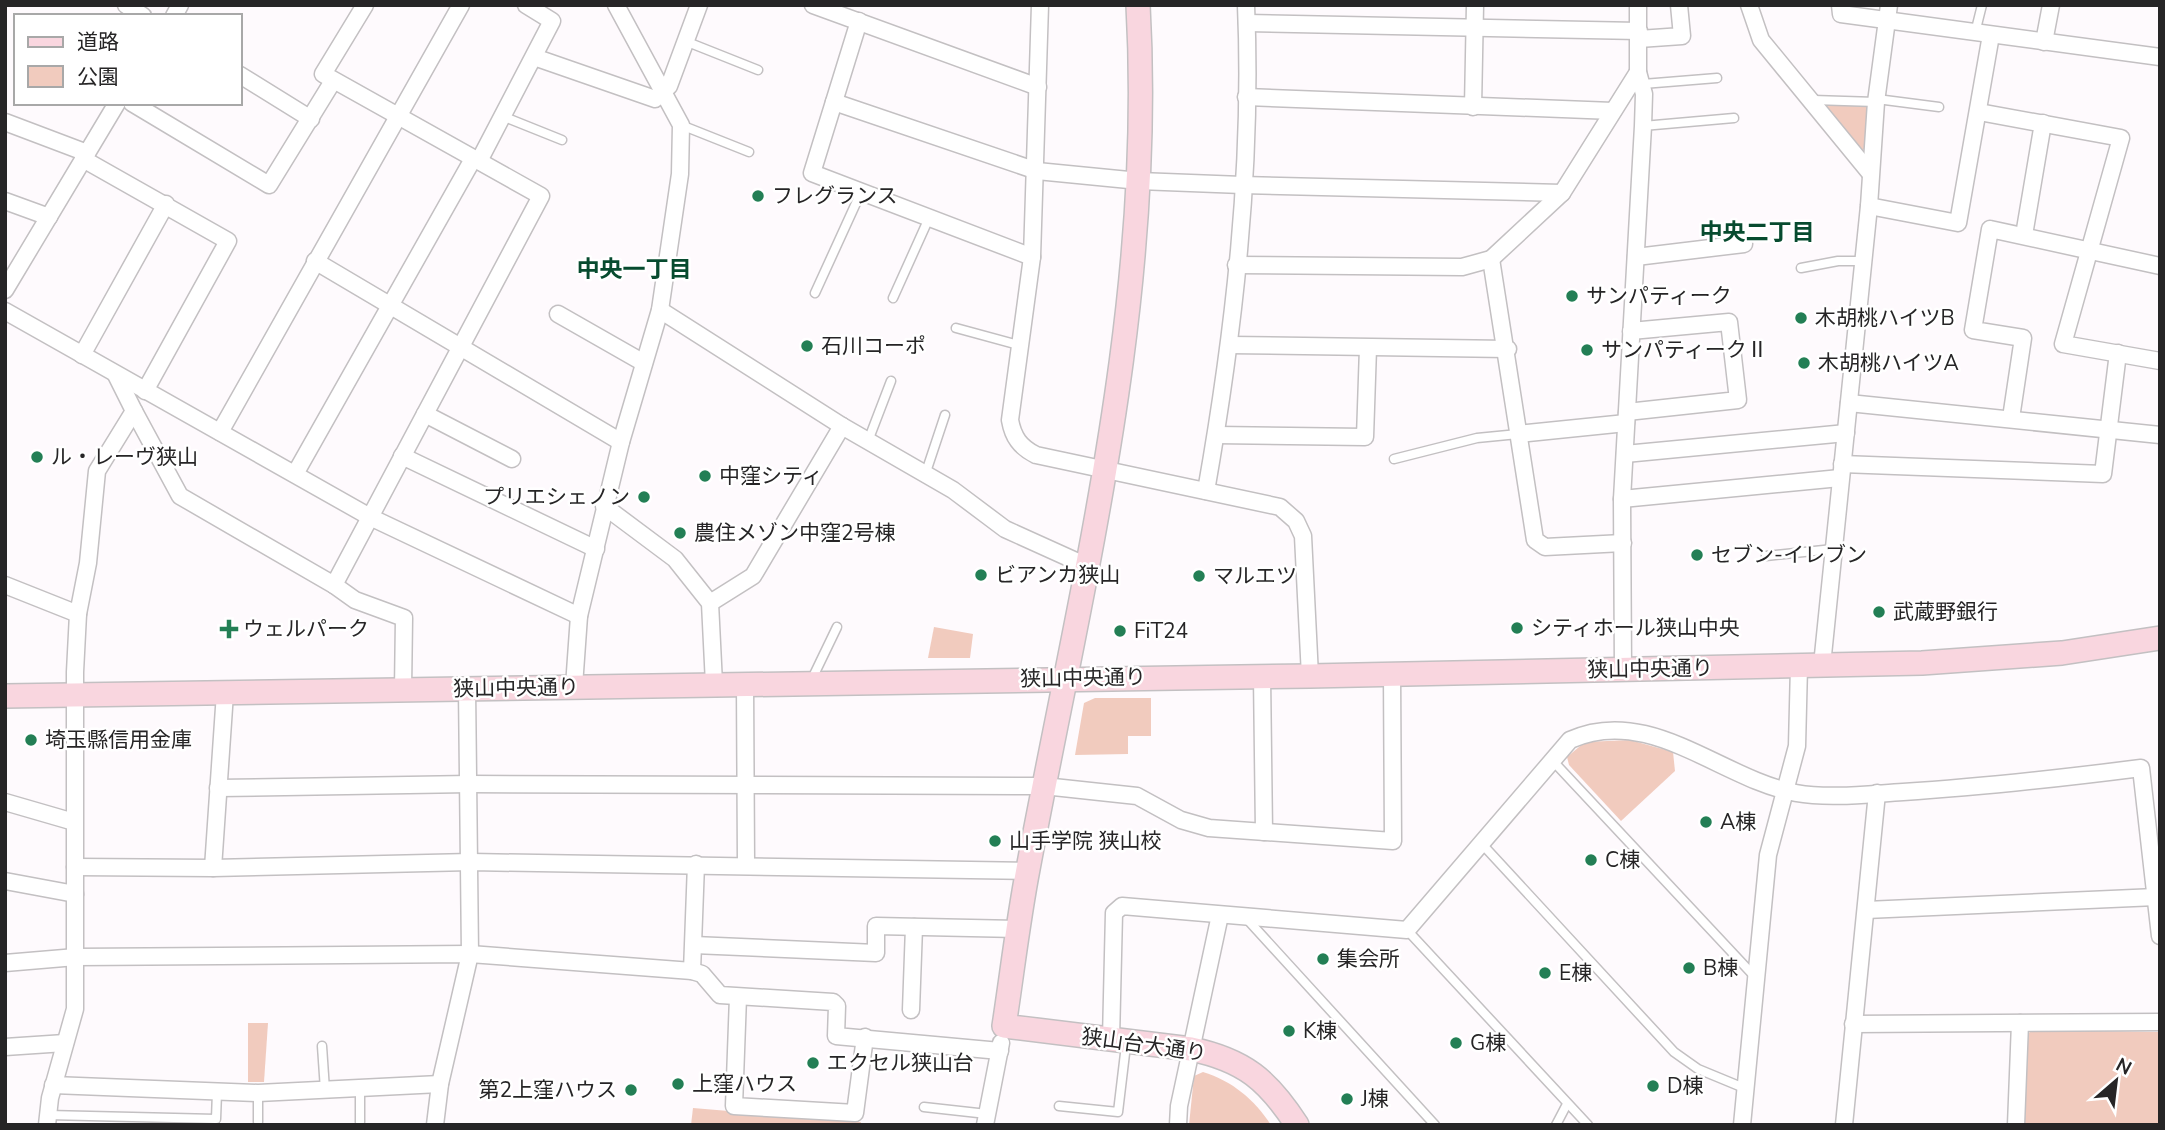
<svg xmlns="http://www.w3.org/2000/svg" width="2165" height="1130" font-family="'Nunito Sans','Noto Sans JP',sans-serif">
  <rect width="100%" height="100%" fill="#fefafd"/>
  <g fill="#f1cbbe">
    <path d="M1821,104h49l-3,45 -7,1z"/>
    <path d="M934,627l39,7 -3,24h-42z"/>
    <path d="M1095,698h56v38h-23v18l-53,1 9,-52z"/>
    <path d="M1630,740l43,12 2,19 -54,50 -52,-56 -2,-8 18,-15z"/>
    <path d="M248,1023h20l-4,59h-16z"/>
    <path d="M2032,1030l128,2v93h-137l3,-89z"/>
    <path d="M1203,1072c29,9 51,27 68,53h-82l5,-49z"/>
    <path d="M693,1108l168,14 -1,3h-169z"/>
  </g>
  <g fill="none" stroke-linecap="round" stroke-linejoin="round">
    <defs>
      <g id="lane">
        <path d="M1975,33l7,-28"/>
        <path d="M685,41l73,29"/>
        <path d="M1643,84l74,-6"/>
        <path d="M1877,99l62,8"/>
        <path d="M1813,100l63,2"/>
        <path d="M502,116l60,24"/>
        <path d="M681,125l68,27"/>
        <path d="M1643,126l91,-8"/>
        <path d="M1801,268l37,-7h26"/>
        <path d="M815,293l47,-103"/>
        <path d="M893,298l36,-80"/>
        <path d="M956,328l66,18"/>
        <path d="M868,441l23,-60"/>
        <path d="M1394,459l83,-21 41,-4"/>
        <path d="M925,475l20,-60"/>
        <path d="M1766,556l67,-7"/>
        <path d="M811,681l26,-54"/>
        <path d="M1552,760l204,218"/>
        <path d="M1482,844l192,208 24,17 46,19"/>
        <path d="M1246,918l189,207"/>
        <path d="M1407,930l181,195"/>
        <path d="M322,1046l3,44"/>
        <path d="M1059,1106l59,6 8,-67"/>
        <path d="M924,1107l63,7"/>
        <path d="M48,1115l168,4 1,-27"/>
        <path d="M258,1122v-29"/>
        <path d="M360,1122v-34"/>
        <path d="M1556,1125l11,-21"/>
      </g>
      <g id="street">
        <path d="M126,5l17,11"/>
        <path d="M813,5l225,82"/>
        <path d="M1040,5l-8,252 -22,163c3,17 10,27 26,35l244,52 16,14 7,15 7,140"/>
        <path d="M1749,5l12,35 109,133"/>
        <path d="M1840,5l1,9 319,43"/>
        <path d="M174,16l6,-11"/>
        <path d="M859,21l-47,152 220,84"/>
        <path d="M1247,23l392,8"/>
        <path d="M1639,39l43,-3 -3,-31"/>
        <path d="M2044,42l7,-37"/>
        <path d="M534,57l121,42 14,-13 30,-81"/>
        <path d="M240,75l71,44"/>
        <path d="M1246,97l367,14"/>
        <path d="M834,102l203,69 102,10 103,4 320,8"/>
        <path d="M132,103l137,82 64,-104"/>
        <path d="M1473,107l2,-102"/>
        <path d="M1979,112l142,26 -58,206 97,17"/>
        <path d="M5,122l82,31"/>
        <path d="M83,159l145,82 -83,150"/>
        <path d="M479,161l73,-140 -26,-16"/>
        <path d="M5,201l44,16"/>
        <path d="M1869,206l89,17 33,-188"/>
        <path d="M2024,235l19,-112"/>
        <path d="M1636,257l108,-13"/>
        <path d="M1491,259l44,281 10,7 78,-4"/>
        <path d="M315,261l306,181"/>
        <path d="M1236,265l226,2 29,-8 71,-66 76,-121"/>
        <path d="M5,290l112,-187"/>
        <path d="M660,310l182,116 111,64 52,39 84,38"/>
        <path d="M5,311l365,206 209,99"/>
        <path d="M558,314l86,49"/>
        <path d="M1229,345l279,4"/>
        <path d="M82,355l84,-151"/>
        <path d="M1849,403l311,32"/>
        <path d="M134,411l46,85 154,89 207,-389 -218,-122 42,-69"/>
        <path d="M1627,412l111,-12 -9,-78 -98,9"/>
        <path d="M425,414l87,45"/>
        <path d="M2011,418l12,-80 -50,-8 17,-101 170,37"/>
        <path d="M220,432l241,-427"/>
        <path d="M1518,434l108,-11"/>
        <path d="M1216,435l149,2 3,-89"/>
        <path d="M1625,454l221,-21"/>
        <path d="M402,456l194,93"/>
        <path d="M1842,464l261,10 15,-121"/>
        <path d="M295,474l178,-315"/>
        <path d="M1206,491c28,-159 47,-324 40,-486"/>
        <path d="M1622,499l218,-21"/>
        <path d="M604,506l71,53 35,44 4,81"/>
        <path d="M5,585l73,29"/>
        <path d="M334,585l21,15 49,18 -1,72"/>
        <path d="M710,603l43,-27 89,-150"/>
        <path d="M1822,665l47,-459 7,-104 13,-97"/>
        <path d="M1623,669l-1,-170 21,-373 1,-32 -6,-22v-67"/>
        <path d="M1262,676l2,156"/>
        <path d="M745,683l1,181"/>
        <path d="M574,686l5,-70 42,-174 39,-132 20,-136 1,-49 -65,-120"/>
        <path d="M218,788l252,-4 574,2 93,10 44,24 28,8 184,13 -1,-168"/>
        <path d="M5,802l69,20"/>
        <path d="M75,867l138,1 12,-175"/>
        <path d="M213,868l258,-6 556,9"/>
        <path d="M5,881l70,13"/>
        <path d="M1866,910l290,-13"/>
        <path d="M694,945l182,8v-27l142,3"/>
        <path d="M5,963l71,-6 394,-3 222,17 10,3 18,21 113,7 4,4 -1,30 164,15"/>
        <path d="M692,971l4,-107"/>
        <path d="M738,997l-4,109 121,7 10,-76"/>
        <path d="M911,1010l3,-83"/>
        <path d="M1853,1024l307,-2"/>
        <path d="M1111,1039l3,-126 8,-7 285,24 163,-190c79,-36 151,39 226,53 33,6 73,1 107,-1 80,-5 159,-14 238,-24l19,168"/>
        <path d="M5,1047l60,-4"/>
        <path d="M53,1085l205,8 182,-9"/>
        <path d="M47,1125l3,-27 25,-89v-337l3,-58 10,-51 9,-92 37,-60 -18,-36"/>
        <path d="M435,1125l5,-41 30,-130 -3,-266"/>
        <path d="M985,1125l16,-82"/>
        <path d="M1178,1125l1,-19 41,-191"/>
        <path d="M1742,1125l26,-270 29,-109 2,-80"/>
        <path d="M1844,1125l33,-332"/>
        <path d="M2016,1125l4,-102"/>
      </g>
      <g id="secondary">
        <path d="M1138,5c17,298 -56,575 -110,864 -10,52 -16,105 -24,157l187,23c53,11 77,31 106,76"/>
        <path d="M5,696l1305,-20 612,-13 140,-10 98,-15"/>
      </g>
    </defs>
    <use href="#lane" stroke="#c3c0c2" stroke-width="11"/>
    <use href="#street" stroke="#c3c0c2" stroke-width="19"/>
    <use href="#secondary" stroke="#c3c0c2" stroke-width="26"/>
    <use href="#lane" stroke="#fff" stroke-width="8"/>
    <use href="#street" stroke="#fff" stroke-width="16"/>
    <use href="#secondary" stroke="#f9d6df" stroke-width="23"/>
  </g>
  <g fill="#237f55" stroke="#fff" stroke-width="2.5">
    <circle cx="758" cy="196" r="7"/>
    <circle cx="1572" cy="296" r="7"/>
    <circle cx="1801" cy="318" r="7"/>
    <circle cx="807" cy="346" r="7"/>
    <circle cx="1587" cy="350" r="7"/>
    <circle cx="1804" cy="363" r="7"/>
    <circle cx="37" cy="457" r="7"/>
    <circle cx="705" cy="476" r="7"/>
    <circle cx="644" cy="497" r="7"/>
    <circle cx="680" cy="533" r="7"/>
    <circle cx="1697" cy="555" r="7"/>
    <circle cx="981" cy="575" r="7"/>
    <circle cx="1199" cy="576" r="7"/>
    <circle cx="1879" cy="612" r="7"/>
    <circle cx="1517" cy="628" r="7"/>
    <path d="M225.5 618.5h7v7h7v7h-7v7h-7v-7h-7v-7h7z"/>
    <circle cx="1120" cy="631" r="7"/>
    <circle cx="31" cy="740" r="7"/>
    <circle cx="1706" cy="822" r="7"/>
    <circle cx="995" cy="841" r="7"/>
    <circle cx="1591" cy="860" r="7"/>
    <circle cx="1323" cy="959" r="7"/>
    <circle cx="1689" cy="968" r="7"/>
    <circle cx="1545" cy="973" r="7"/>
    <circle cx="1289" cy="1031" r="7"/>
    <circle cx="1456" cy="1043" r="7"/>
    <circle cx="813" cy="1063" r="7"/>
    <circle cx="678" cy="1084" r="7"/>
    <circle cx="1653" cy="1086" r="7"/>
    <circle cx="631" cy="1090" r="7"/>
    <circle cx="1347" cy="1099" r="7"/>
  </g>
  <g text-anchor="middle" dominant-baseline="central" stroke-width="5" stroke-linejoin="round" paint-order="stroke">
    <g font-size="21" fill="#262526" stroke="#fff" text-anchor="start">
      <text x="772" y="196">フレグランス</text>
      <text x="1586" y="296">サンパティーク</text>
      <text x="1815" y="318">木胡桃ハイツB</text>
      <text x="821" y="346">石川コーポ</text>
      <text x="1601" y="350">サンパティークⅡ</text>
      <text x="1818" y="363">木胡桃ハイツA</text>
      <text x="51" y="457">ル・レーヴ狭山</text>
      <text x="719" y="476">中窪シティ</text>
      <text x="630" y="497" text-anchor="end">プリエシェノン</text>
      <text x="694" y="533">農住メゾン中窪2号棟</text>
      <text x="1711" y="555">セブン-イレブン</text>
      <text x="995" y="575">ビアンカ狭山</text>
      <text x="1213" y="576">マルエツ</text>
      <text x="1893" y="612">武蔵野銀行</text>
      <text x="1531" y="628">シティホール狭山中央</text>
      <text x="243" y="629">ウェルパーク</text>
      <text x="1134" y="631">FiT24</text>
      <text x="45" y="740">埼玉縣信用金庫</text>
      <text x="1720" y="822">A棟</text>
      <text x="1009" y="841">山手学院 狭山校</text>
      <text x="1605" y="860">C棟</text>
      <text x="1337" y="959">集会所</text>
      <text x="1703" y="968">B棟</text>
      <text x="1559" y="973">E棟</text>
      <text x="1303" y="1031">K棟</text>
      <text x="1470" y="1043">G棟</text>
      <text x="827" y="1063">エクセル狭山台</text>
      <text x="692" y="1084">上窪ハウス</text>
      <text x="1667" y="1086">D棟</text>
      <text x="617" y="1090" text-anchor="end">第2上窪ハウス</text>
      <text x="1361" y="1099">J棟</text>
    </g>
    <g font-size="21" fill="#262526" stroke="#fff">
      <text transform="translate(1650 669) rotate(-1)">狭山中央通り</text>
      <text transform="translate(1083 678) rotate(-1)">狭山中央通り</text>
      <text transform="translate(516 688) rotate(-1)">狭山中央通り</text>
      <text transform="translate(1144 1045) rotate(8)">狭山台大通り</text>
    </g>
    <g font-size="23" font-weight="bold" fill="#074b2f" stroke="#fff">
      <text x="1757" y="232">中央二丁目</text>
      <text x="634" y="269">中央一丁目</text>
    </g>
  </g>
  <rect width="2165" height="1130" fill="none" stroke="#262526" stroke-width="14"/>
  <rect x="14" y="14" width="228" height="91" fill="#ffffff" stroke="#a8a8a8" stroke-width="2"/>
  <rect x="28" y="37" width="35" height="10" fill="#f9d6df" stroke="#a8a8a8" stroke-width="2"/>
  <text x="77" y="49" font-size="21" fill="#262526">道路</text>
  <rect x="28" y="66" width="35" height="21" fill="#f1cbbe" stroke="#a8a8a8" stroke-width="2"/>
  <text x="77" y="84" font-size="21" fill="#262526">公園</text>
  <g transform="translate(2116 1081) rotate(28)" stroke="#ffffff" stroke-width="5" paint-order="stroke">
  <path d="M0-5L12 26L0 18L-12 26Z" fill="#262526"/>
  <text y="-10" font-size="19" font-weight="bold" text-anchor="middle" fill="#262526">N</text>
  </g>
</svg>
